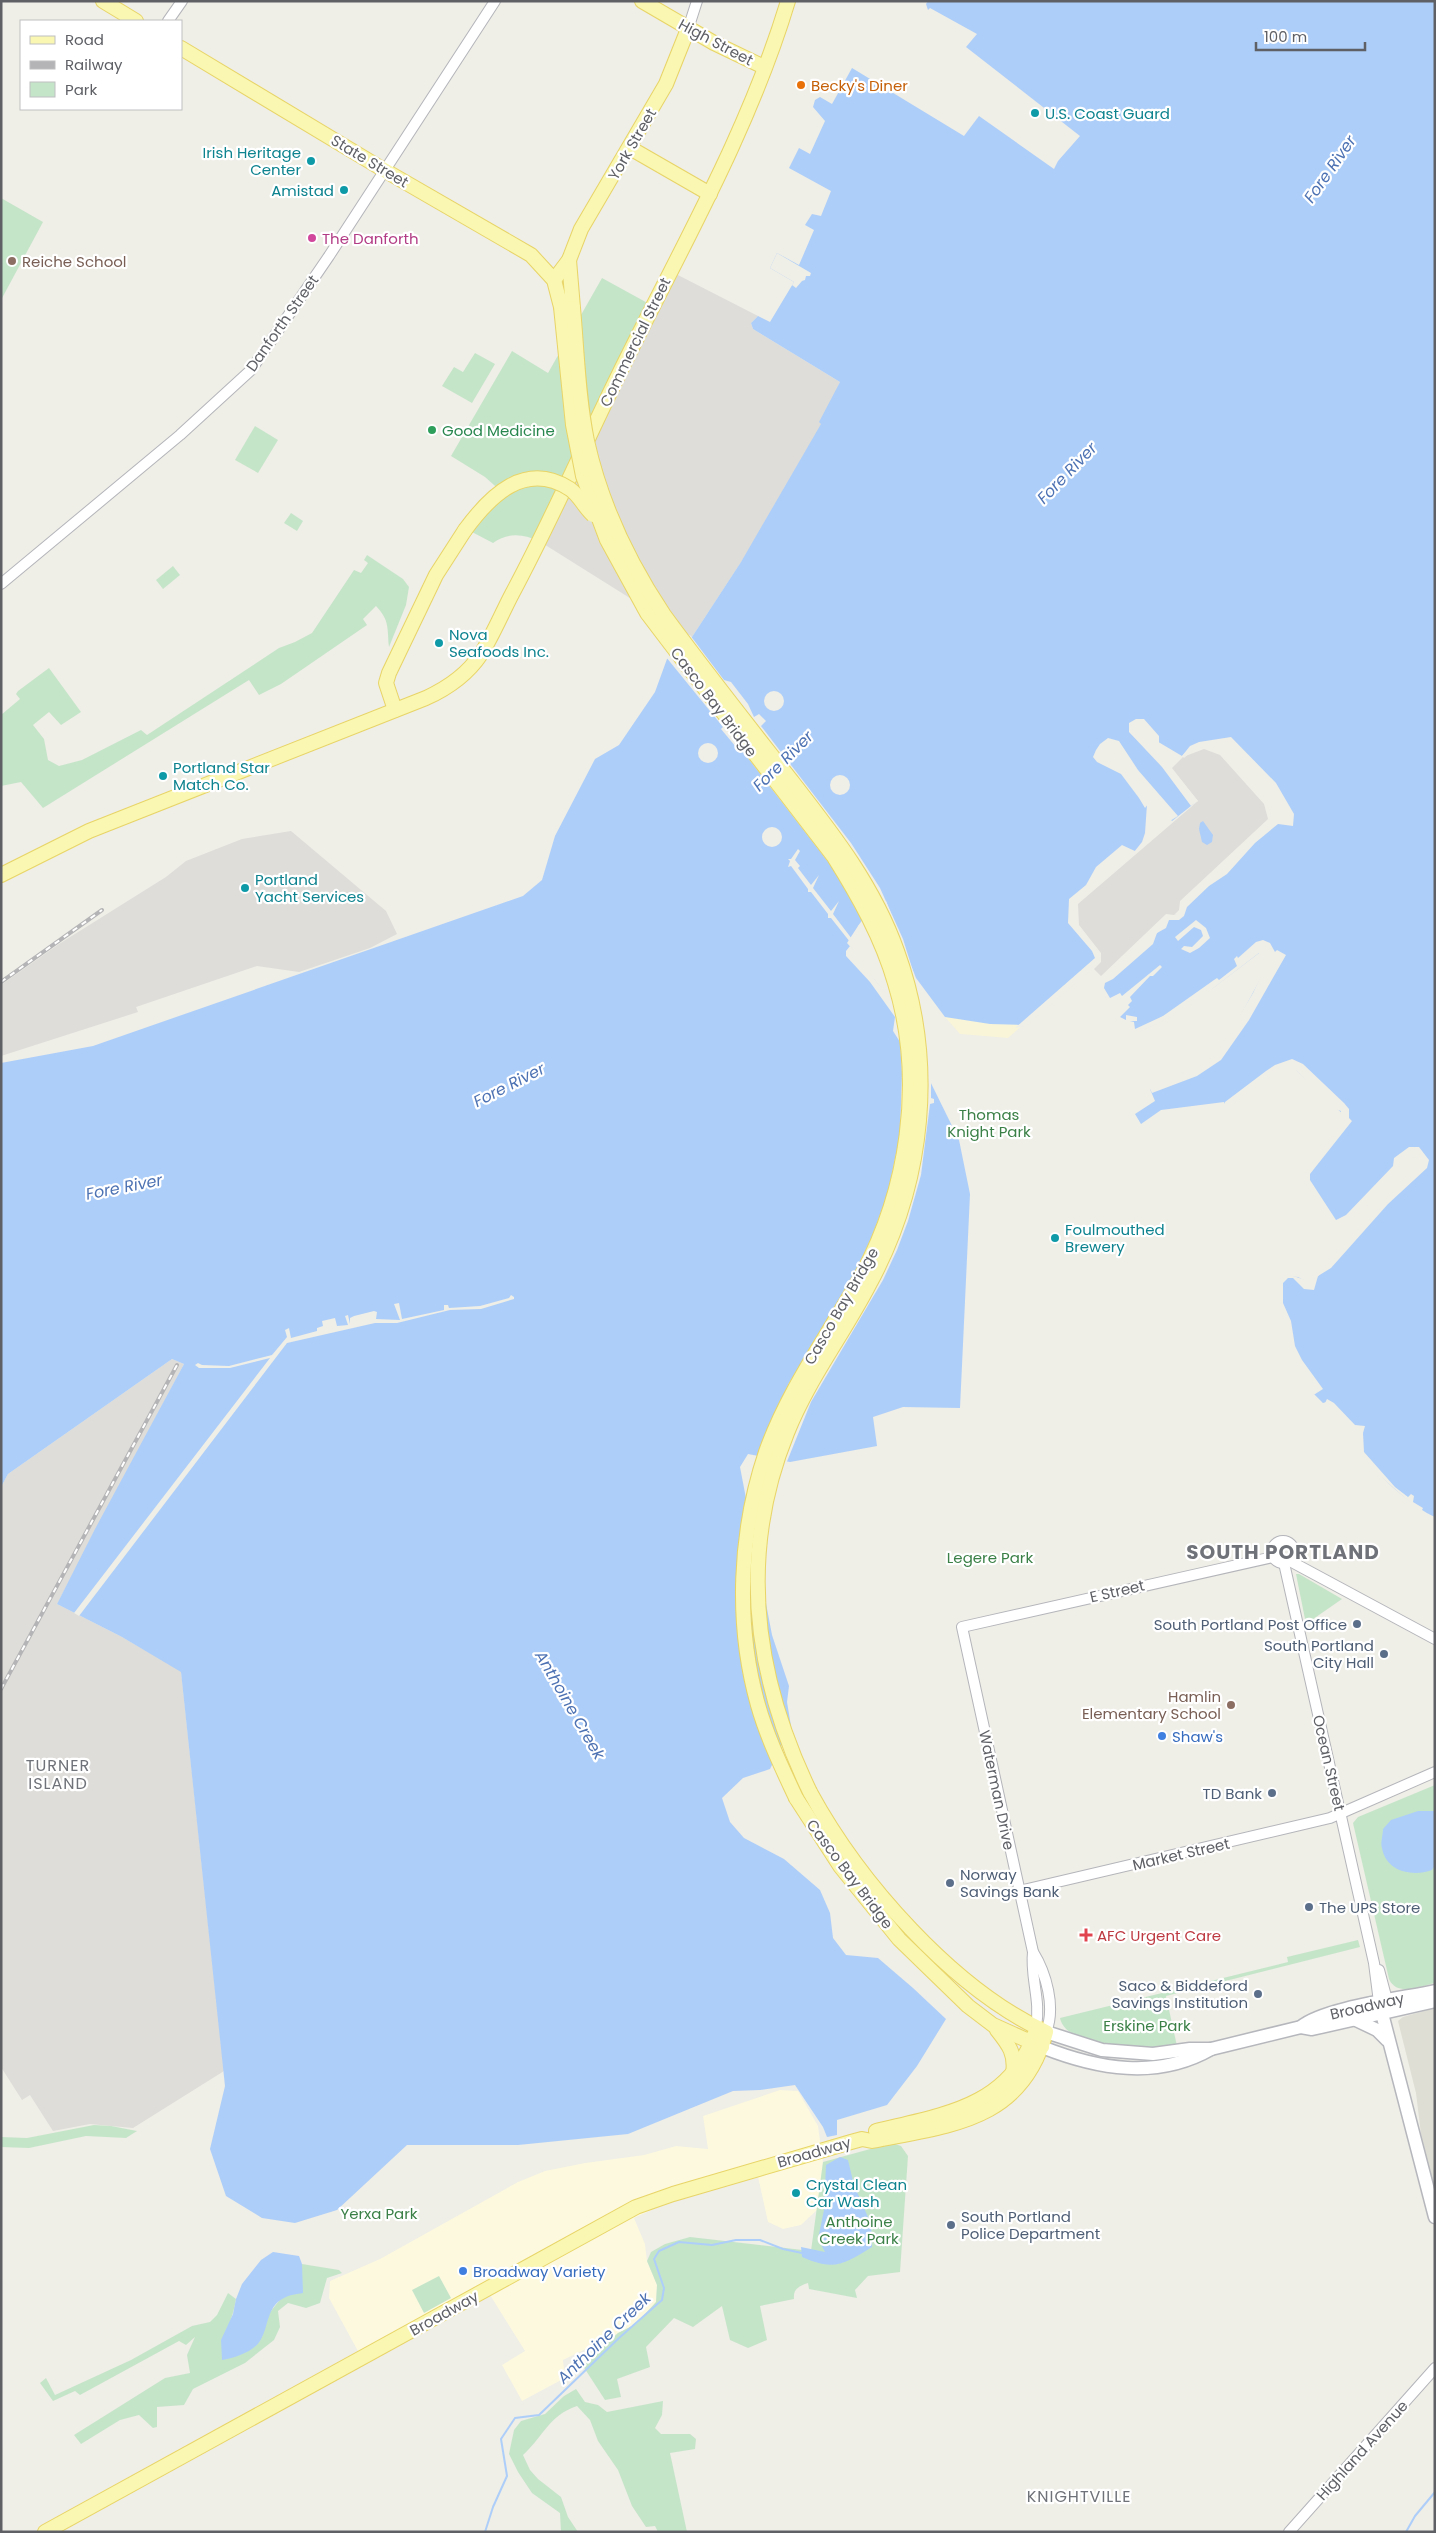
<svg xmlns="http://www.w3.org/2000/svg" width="1436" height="2533" font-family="Poppins,sans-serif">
  <rect width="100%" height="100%" fill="#efeee7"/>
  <path fill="#fcf9df" d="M780,2090l18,1 20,35 5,36 -6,48 -16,15 -18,4 -15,-7 -10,-45 -86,24 -38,17 11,26 2,17 10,24 -1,17 -23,24 -70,34 2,18 -43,23 -20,-36 23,-14 -35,-56 -125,69 -36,-66 1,-17 50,-22 138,-77 27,-11 40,-8 59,-8 32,-9 32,3 -5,-33z"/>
  <g fill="#deddd9">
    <path d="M670,271l88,45 -7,7 2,6 87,53 -5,11 12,8 -155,236 -153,-96z"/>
    <path d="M1204,749l16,6 44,49 4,15 -88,82 -1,9 -5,5 -8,-1 -65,62 -7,-7 7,-7v-9l-22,-28 -1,-21 120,-103 -26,-33 11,-11z"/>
    <path d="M291,831l95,80 11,23 -27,14 -71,24 -42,-6 -121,41 2,5 -137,44v-71l58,-41 107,-67 20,-16 56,-22z"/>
    <path d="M172,1359l12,5 -127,240 65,33 59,34 43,400 -91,57 -43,-4 -37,7 -23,-36 -8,5 -21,-33v-580l7,-13z"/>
  </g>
  <path fill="#dfded5" d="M1435,2008v186l-14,-60 -5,-41 -18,-72 5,-4z"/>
  <g fill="#c5e5c9">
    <path d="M1,198l42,24 -42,78z"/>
    <path d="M602,278l51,28 -114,235c-16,-7 -31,-9 -46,2l-23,-12 33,-38 -18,-16 -34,-21 61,-105 36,22z"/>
    <path d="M475,353l20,11 -23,39 -30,-17 12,-19 9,5z"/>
    <path d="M255,426l23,14 -20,33 -23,-13z"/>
    <path d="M291,513l12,8 -6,10 -13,-8z"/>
    <path d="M367,555l36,24 6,8 -3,18 -17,42c-2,-19 1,-26 -13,-41l-13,13 4,6 -86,59 -22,11 -10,-15 -206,128 -22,-26 -20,4v-71l19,-16 -4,-5 2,-3 31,-23 32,44 -20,13 -12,-13 -16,13 11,14 4,21 11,6 23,-6 59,-30 6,5 132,-87 16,-6 17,-9 42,-63 7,3 7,-10 -4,-3z"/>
    <path d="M173,566l7,9 -17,14 -7,-9z"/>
    <path d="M1296,1574h3l43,25 -36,25z"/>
    <path d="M1435,1785v198c-15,3 -38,14 -46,-4l-36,-156 5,-6z"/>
    <path d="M1358,1940l2,7 -194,49 11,50c-26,2 -110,5 -117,-28l228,-56 -1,-5z"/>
    <path d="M94,2125l17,1 26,5 -11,7 -40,-2 -57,12 -28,-1v-10l26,1z"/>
    <path d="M892,2143l9,3 7,10 -8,116 -32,4 -13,14 2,8 -48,-9 -1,-6c-9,3 -15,6 -14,16l-34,7 7,34 -19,8 -18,-8 -8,-34 -29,21 -19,-9 -28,29 4,20 -33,12 4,18 -16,3 -22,-34 35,-33 18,-9 20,-22 1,-17 -10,-24 4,-9 14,-8 25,-7 121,14 12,-89z"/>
    <path d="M302,2264l37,6 3,3 -15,5 -7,25 -14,5 -18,-5 -10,8 2,16 -6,13 -29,23 -52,26 -9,16 -27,2v20l-4,1 -14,-13 -19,5 -39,24 -7,-9 91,-57 25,-5 -3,-18 8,-18 -9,8 -7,-4 -99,54 -5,-4 -22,10 -13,-18 6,-5 9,17 76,-35 61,-34 18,-4 7,-7 11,-22 8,6c-3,21 -14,38 -14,60l37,-17 8,-26 35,-44z"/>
    <path d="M439,2276l12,22 -27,15 -12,-23z"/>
    <path d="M576,2389l9,13 13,3 9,7 56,-11 -1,14 -7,13 6,6h29l6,5 -1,10 -25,4 17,79h-29l-3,-6 -9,1 -14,-21 -14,-36 -20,-29 -8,-21 -13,-14c-29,10 -33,30 -54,49l7,15 8,9 23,18 7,20 10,15h-17l-1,-19 -28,-20 -14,-21 -9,-18 5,-24 7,-9 24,-7 19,-18z"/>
  </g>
  <path fill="#f8f5d9" d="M945,1017l85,2 -22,19 -48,-4z"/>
  <g fill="#adcef9">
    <path d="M928,1h507v1516c-18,-7 -66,-47 -72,-65 -1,-5 0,-11 0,-16l-33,-35 -7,2 -10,-10 -24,-44 -1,-30 -6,-5 -5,-29 9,-9 12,1 13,7 109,-120v-8l-5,-2 -13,7 -64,64 -34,-48 44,-58 -56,-53 -15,4 -51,36 -2,-4 -63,8 -20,14 -6,-10 20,-13 -5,-12 38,-15 30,-17 51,-94v-6l-6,-7 -50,38 -76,43h-14l-22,-47 56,-51 11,-16 14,-4 2,-10 81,-76 9,-13c-7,-15 -51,-70 -67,-69 -8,0 -20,5 -25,11l-27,-16 -12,-14 -6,4 59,72 -24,19 -57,-71 -7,5 39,49 -2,29 -3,9 -8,10 -59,50v23l23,33 -75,67 -33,-1 -45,-7 -29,-39 -30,-77 -28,25 -11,17 8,9 -2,1 36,45 70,142 11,54 -10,214 -57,-1 -30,10 4,29 -87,16 -42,-8 -8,13 32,168 17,51 -2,16 4,24 -21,43 -27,9 -21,20 8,24 14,16 40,21 36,31 10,23 3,25 13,17 32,3 35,30 33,31 -29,47 -30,39 -50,15v15l-10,2 -4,-10 -28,-42 -35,5 -27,1 -105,43 -110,11h-111l-70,65 -42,13 -33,-5 -36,-22 -16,-47 15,-63 -44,-414 -59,-35 -65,-33 38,-75 89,-165 -12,-5 -164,115 -7,13v-424l92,-17 430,-150 19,-16 13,-44 40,-77 24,-14 36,-53 12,-33 25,-22 49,-75 80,-138 -2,-2 21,-40 -87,-53 -2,-6 7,-7 12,6 24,-40 -24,-14 7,-15 22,12 15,-35 -9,-5 7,-11 9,2 10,-25 -42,-23 10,-20 11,6 15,-33 -12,-14 2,-7 5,-3 12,7 20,-36 112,68 15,-20 75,53 4,-8 22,-25 -114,-89 11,-13 -47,-26 -2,2 -2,-6z"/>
    <path d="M1203,821l10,14 -1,7 -5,3 -5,-3 -3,-13 1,-6z"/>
    <path d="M1418,1811h17v54l-3,5c-19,7 -46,2 -50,-22 -2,-5 1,-13 1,-19l8,-9z"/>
    <path d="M840,2157l8,3 6,25 17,39 1,23c-29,18 -38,24 -70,10l-1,-10 24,5 -7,-13 6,-29 2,-45z"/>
    <path d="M273,2252l26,4 3,8 1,29c-6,1 -14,2 -19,5 -18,9 -15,29 -24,43 -7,11 -26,17 -38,19l-1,-20 12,-26 3,-15 6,-15 19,-24z"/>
  </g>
  <g fill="#efeee7">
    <path d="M777,253l34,20 -1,3h-4l-1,4 -3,1 -6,7 -4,-3 2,-3 -24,-14z"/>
    <path d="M690,635l34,45 7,2 17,22 6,13 5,-3 7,7 -5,5 90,117 29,45 23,51 14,45 -32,-79 -23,22 -4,-1 5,-7 -31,-52 -94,-122 -2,2 -15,-18 2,-2 -57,-70z"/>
    <circle cx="774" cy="701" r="10"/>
    <path d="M1136,719h8l15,17v9l-17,-16 -2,1 58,71 -7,5 -29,-39 -33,-35v-9z"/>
    <path d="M1231,737l45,46 18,31 -1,12 -15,-2 -23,19 -28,31 -18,12 -22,21 -3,9 -5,4h-10l-3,8 -9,5 -4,11 -40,35 -8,4 -1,5 6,10 10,-5 2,3 38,-31 2,2 -9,9h-3l-20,21 2,4 -4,4 2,2 -10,10 6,3v-5l11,2v4h-7l4,1 1,7 28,-13 51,-36 3,-2 2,2 18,-14 -3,-7 3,-3 1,2 18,-16 7,-2 7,3 5,9 2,-2 9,5 -37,65 -28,40 -24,16 -45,17 -3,-6 43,-18 24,-14 37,-62 14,-30v-5l-5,-5h-3l-65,50 -23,14 -34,16h-14l-24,-49 32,-34 21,-20h4v-3l11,-12h8l4,-3 3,-11 87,-81 2,-6 -4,-10 -47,-52 -8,-5h-8l-11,3 -9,8 -2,-2 8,-10 9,-4z"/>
    <path d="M1108,738l11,3 19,29 40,46 -8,5 -56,-68 -3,2 38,48 -4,5 -6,-10 -18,-24 -24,-12 -4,-5 3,-7 4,-6z"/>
    <circle cx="708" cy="753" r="10"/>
    <circle cx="840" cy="785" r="10"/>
    <circle cx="772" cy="837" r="10"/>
    <path d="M1122,845l15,7 -60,51 1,21 21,28 2,6 -3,6 -72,62 -11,2 80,-70 -3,-7 -24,-28 1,-24 17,-14 10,-18z"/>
    <path d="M798,849l2,2 -5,9 5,6 -2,2 13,17 8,-10 -6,13 18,23 8,-10 -6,13 19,25 -2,3 -19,-24h-3v-4l-17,-22h-3v-3l-17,-23 -3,1 2,-6 -2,-2h3z"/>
    <path d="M1196,920l10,8 4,10 -11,10 -9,5 -9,-4 3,-3 8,1 11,-11 -2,-6 -7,-3 -16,14 -3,-4z"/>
    <path d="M850,946l6,5 19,29 17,20 -1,-4 40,80v22l3,1v4l-4,1 -9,71 -13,46 -11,29 -14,30 -72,122 -25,62 -28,-6 13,-36 18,-39 62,-103 20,-41 17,-46 12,-59 2,-61 -2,-31 -7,-11 2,-14 -25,-35 -24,-26v-5z"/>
    <path d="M1292,1059l11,5 41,39 5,6v9l3,3 -42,53v6l26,40 10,-5 47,-49 1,-8 15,-11h10l10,13 -2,8 -39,36 -57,64 -13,8 -4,14 -10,-1 -11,-11h-5l-5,5v20l8,18 4,25 7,14 21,29 -11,7 -25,-46 -1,-30 -6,-5 -3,-6 -3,-25 10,-8 6,-1 19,6 6,-11 14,-10 44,-46 44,-51 1,-5 -3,-1 -12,6 -39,46 -14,12 -13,7 -7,-4 -28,-47 43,-58 -5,-5 1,-3 -6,-2 -38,-38 -5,-2 -17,5 -47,34 -4,-1 1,-5 41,-31 9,-6z"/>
    <path d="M511,1295l3,2v2l-33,10 -31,1 -53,13h-22l-88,20 -208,273 -5,-3 196,-255 -40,10h-31l-4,-3 3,-2 4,2 27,1 43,-11 15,-18 -2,-7 4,-2 2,10 26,-7v-3l6,-2 -1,-5 13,-3 2,8 11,-1 -3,-9 3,-1 2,9v-6l4,-2 20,-5 3,1 -1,7 24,1 -6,-16 5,-1 3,16 42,-9v-5h4l1,3 31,-2 29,-8z"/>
    <path d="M1327,1399l7,4 21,22 10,1 -2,7 1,19 31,35 13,10 3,-3 3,2 -1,6 10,6 -2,4 -49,-43 -11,-17 -1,-15 -30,-33 -6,1z"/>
  </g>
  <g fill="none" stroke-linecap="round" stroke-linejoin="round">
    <g stroke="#adcef9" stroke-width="2">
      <path d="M485,2532l8,-25 14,-31 -6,-37 14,-21 24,-3 80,-77 43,-38 2,-12 -10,-29 5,-8 20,-9 33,3 24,-5h24l23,9 19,4"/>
      <path d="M1406,2532l9,-16 20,-24"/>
    </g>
    <defs>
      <g id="tertiary">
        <path d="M168,21l14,-20"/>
        <path d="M688,29l9,-28"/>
        <path d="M1,584l179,-149 71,-65 78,-114 166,-255"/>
        <circle cx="1283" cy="1552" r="11"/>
        <path d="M1290,1561l145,78"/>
        <path d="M1284,1563l90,400 5,39"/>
        <path d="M1019,1891l311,-73 105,-46"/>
        <path d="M1033,1952c-3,25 8,48 3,75"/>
        <path d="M1379,1970l8,30"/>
        <path d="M1046,2032c10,-25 0,-59 -13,-80l-71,-325 311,-70"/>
        <path d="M1289,2532l146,-164"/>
      </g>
      <g id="secondary">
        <path d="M1379,2002l56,215"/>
        <path d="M1354,2019l23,11 10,10"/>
        <path d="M1301,2027l11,2 123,-28"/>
        <path d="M1046,2032l56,18 51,4 37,-5h21l90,-22c22,-19 103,-29 134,-36"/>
        <path d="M1042,2047c55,22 115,33 169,2"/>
      </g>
      <g id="primary">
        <path d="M103,1l33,20"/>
        <path d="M642,1l72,42 50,24"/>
        <path d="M181,48l203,122 147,85 23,25 7,27"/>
        <path d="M630,148l80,46"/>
        <path d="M569,260l4,48"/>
        <path d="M554,280l15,-20 12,-31 85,-145 22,-55"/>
        <path d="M395,710l-9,-27 3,-10 47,-98 29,-45"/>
        <path d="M1,875l88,-44 337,-133c22,-10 41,-23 55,-44 12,-19 21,-41 31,-60 38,-71 70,-144 105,-216 60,-123 131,-244 171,-377"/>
        <path d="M796,1798l44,68 59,73 69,67 25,19 49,22"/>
        <path d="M997,2030c12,15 19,24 16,44"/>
        <path d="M876,2131c66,-16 133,-24 158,-96"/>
        <path d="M45,2532l591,-325 37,-13 178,-52 11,-3 10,2c78,-16 150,-19 174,-109 -94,-44 -187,-150 -236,-240"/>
      </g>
    </defs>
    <use href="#tertiary" stroke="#b4b5ba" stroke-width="12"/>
    <use href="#secondary" stroke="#b5b7bd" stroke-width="15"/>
    <use href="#primary" stroke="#e8d467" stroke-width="16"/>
    <use href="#tertiary" stroke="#fff" stroke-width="10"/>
    <use href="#secondary" stroke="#fff" stroke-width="12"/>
    <use href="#primary" stroke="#f9f7b1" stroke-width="14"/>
    <defs>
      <g id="rail">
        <path d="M1,982l101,-72"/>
        <path d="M1,1689l176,-324"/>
      </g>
    </defs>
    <use href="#rail" stroke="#b4b4b6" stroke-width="4"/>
    <use href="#rail" stroke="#fff" stroke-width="2" stroke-dasharray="5.5" stroke-linecap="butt"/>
    <defs>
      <g id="primary-bridge">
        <path d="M561,307l12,118 10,51 24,64 40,73 22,29 165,215c25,40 48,81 61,126 30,98 13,209 -36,297 -32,57 -71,110 -93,172 -27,80 -31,172 -8,253 9,32 24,63 38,93"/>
        <path d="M573,308c4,44 5,89 14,133 14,63 41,120 77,174 41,56 84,110 127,165 42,54 83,106 106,171 40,110 28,231 -28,334 -26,50 -61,95 -82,148 -49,121 -33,243 23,359"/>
        <path d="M465,530c25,-34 60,-70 105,-41 10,7 14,18 23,26"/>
      </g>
    </defs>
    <use href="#primary-bridge" stroke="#e8d467" stroke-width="16" stroke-linecap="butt"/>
    <use href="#primary-bridge" stroke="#f9f7b1" stroke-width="14"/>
  </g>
  <circle fill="#e8710a" stroke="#fff" stroke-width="2" cx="801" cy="85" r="5"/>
  <g fill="#0f9aa8" stroke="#fff" stroke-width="2">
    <circle cx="1035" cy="113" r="5"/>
    <circle cx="311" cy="161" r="5"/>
    <circle cx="344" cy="190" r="5"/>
    <circle cx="439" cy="643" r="5"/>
    <circle cx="163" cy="776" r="5"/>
    <circle cx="245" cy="888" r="5"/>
    <circle cx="1055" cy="1238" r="5"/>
    <circle cx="796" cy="2193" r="5"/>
  </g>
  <circle fill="#d1479c" stroke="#fff" stroke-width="2" cx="312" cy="238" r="5"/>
  <g fill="#8d6e63" stroke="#fff" stroke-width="2">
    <circle cx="12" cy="261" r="5"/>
    <circle cx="1231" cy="1705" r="5"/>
  </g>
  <circle fill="#2e9e5b" stroke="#fff" stroke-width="2" cx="432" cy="430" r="5"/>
  <g fill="#5c6f8a" stroke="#fff" stroke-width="2">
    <circle cx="1357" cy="1624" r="5"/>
    <circle cx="1384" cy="1654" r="5"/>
    <circle cx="1272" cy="1793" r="5"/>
    <circle cx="950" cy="1883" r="5"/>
    <circle cx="1309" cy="1907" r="5"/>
    <circle cx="1258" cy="1994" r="5"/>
    <circle cx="951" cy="2225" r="5"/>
  </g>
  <g fill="#3f7fe0" stroke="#fff" stroke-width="2">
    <circle cx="1162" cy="1736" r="5"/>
    <circle cx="463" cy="2271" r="5"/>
  </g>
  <path fill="#e0444e" stroke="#fff" stroke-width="2" d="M1083.5 1927.5h5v5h5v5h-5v5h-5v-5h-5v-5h5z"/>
  <g text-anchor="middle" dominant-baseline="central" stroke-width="4.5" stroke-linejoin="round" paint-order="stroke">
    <g font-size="15" fill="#5e6066" stroke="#fff">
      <text transform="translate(716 42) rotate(28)">High Street</text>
      <text transform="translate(632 144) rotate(-60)">York Street</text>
      <text transform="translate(370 161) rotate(31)">State Street</text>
      <text transform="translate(282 323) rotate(-55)">Danforth Street</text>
      <text transform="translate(635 342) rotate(-64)">Commercial Street</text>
      <text transform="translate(714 702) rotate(53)">Casco Bay Bridge</text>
      <text transform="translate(841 1306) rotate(-60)">Casco Bay Bridge</text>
      <text transform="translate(1117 1591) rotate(-13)">E Street</text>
      <text transform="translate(1329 1763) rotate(77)">Ocean Street</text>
      <text transform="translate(997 1790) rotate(78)">Waterman Drive</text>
      <text transform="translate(1181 1854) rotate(-13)">Market Street</text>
      <text transform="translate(850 1874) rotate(53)">Casco Bay Bridge</text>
      <text transform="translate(1367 2006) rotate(-13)">Broadway</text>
      <text transform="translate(814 2152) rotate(-16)">Broadway</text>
      <text transform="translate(444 2313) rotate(-29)">Broadway</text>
      <text transform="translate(1362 2450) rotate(-48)">Highland Avenue</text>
    </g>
    <g font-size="15" fill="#c56008" stroke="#fff" text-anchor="start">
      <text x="811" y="85">Becky's Diner</text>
    </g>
    <g font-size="15" fill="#0d838f" stroke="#fff" text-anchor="start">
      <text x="1045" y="113">U.S. Coast Guard</text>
      <text x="301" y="152" text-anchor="end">Irish Heritage<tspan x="301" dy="17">Center</tspan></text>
      <text x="334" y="190" text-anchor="end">Amistad</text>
      <text x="449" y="634">Nova<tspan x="449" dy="17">Seafoods Inc.</tspan></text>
      <text x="173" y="767">Portland Star<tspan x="173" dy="17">Match Co.</tspan></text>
      <text x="255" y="879">Portland<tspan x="255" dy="17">Yacht Services</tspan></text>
      <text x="1065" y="1229">Foulmouthed<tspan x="1065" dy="17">Brewery</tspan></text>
      <text x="806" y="2184">Crystal Clean<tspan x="806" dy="17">Car Wash</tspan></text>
    </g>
    <g font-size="15" fill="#b23c85" stroke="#fff" text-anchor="start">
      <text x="322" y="238">The Danforth</text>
    </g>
    <g font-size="15" fill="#785e54" stroke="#fff" text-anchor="start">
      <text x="22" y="261">Reiche School</text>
      <text x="1221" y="1696" text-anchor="end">Hamlin<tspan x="1221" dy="17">Elementary School</tspan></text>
    </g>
    <g font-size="15" fill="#27864d" stroke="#fff" text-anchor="start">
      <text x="442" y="430">Good Medicine</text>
    </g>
    <g font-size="15" fill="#3b8047" stroke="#fff">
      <text x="989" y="1114">Thomas<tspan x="989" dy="17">Knight Park</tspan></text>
      <text x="990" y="1557">Legere Park</text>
      <text x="1147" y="2025">Erskine Park</text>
      <text x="379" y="2213">Yerxa Park</text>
      <text x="859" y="2221">Anthoine<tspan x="859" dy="17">Creek Park</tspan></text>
    </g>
    <g font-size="15" fill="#4e5e75" stroke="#fff" text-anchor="end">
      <text x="1347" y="1624">South Portland Post Office</text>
      <text x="1374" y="1645">South Portland<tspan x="1374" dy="17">City Hall</tspan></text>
      <text x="1262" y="1793">TD Bank</text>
      <text x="960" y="1874" text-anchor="start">Norway<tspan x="960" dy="17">Savings Bank</tspan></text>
      <text x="1319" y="1907" text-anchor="start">The UPS Store</text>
      <text x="1248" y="1985">Saco &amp; Biddeford<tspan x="1248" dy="17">Savings Institution</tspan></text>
      <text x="961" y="2216" text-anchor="start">South Portland<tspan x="961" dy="17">Police Department</tspan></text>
    </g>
    <g font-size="15" fill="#366cbe" stroke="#fff" text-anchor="start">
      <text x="1172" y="1736">Shaw's</text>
      <text x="473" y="2271">Broadway Variety</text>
    </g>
    <g font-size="15" fill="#be3a42" stroke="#fff" text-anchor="start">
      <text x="1097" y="1935">AFC Urgent Care</text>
    </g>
    <g font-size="16" font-style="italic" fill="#4d72b3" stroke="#fff">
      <text transform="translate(1330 169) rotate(-55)">Fore River</text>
      <text transform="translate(1067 473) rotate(-46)">Fore River</text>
      <text transform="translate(783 761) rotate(-45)">Fore River</text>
      <text transform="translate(509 1085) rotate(-27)">Fore River</text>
      <text transform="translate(124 1187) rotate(-11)">Fore River</text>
      <text transform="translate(570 1705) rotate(60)">Anthoine Creek</text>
      <text transform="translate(604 2338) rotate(-44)">Anthoine Creek</text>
    </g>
    <g font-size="16" letter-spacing="1" fill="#6f7278" stroke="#fff">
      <text x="58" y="1765">TURNER<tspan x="58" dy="18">ISLAND</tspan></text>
      <text x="1079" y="2496">KNIGHTVILLE</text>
    </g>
    <g font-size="20" font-weight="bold" letter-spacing="1" fill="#6f7278" stroke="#fff">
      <text x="1283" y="1552">SOUTH PORTLAND</text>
    </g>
  </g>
  <rect width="1436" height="2533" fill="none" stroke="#5e6066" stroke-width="5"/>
  <rect x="20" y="20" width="162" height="90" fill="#ffffff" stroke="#bfbfc2"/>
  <rect x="30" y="36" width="25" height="8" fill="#f9f7b1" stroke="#bfbfc2"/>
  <text x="65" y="45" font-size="15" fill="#5e6066">Road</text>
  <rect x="30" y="61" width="25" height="8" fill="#b4b4b6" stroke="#bfbfc2"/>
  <text x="65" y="70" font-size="15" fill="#5e6066">Railway</text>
  <rect x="30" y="82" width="25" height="15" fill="#c5e5c9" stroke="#bfbfc2"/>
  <text x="65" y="95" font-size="15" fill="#5e6066">Park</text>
  <path d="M1256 42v8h109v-8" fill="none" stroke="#5e6066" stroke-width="2.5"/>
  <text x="1264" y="42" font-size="15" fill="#5e6066" stroke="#ffffff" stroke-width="4" paint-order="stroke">100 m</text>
</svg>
